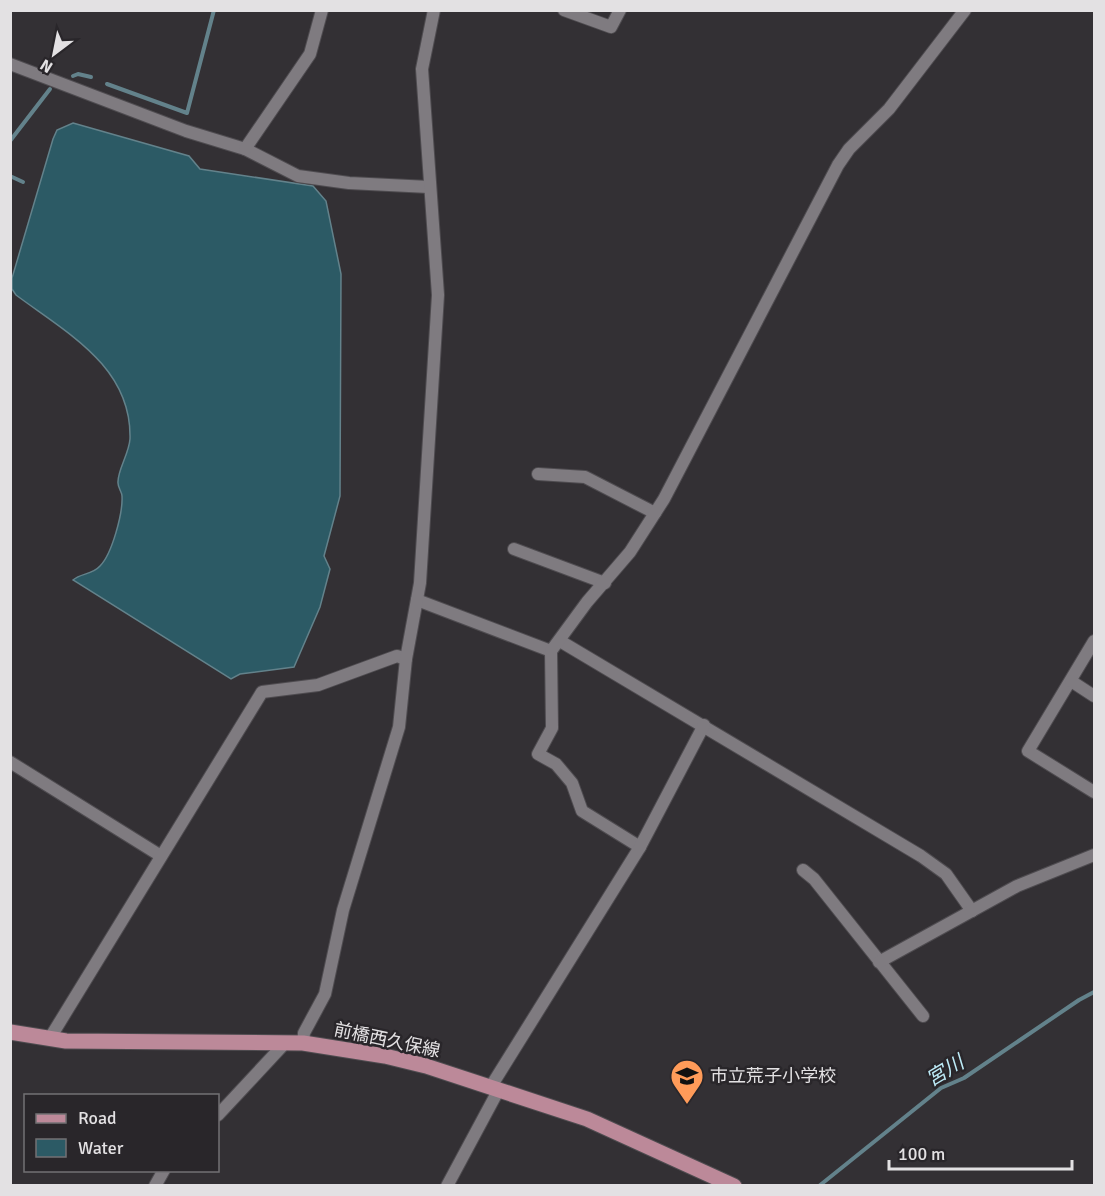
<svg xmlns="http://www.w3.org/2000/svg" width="1105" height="1196" font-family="Signika,'Noto Sans JP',sans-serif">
  <rect width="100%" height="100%" fill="#333034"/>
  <path fill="#2c5a65" stroke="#63828b" stroke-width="1.5" d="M73,123l116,33 11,13 113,17 13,15 15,73 -1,222 -16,60 6,13 -10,38 -26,60 -54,7 -9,5 -158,-99c8,-7 19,-5 27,-14 12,-12 23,-53 22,-70 0,-4 -4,-8 -4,-13 -1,-12 11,-29 12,-44 2,-72 -63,-106 -114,-144l-4,-6v-11l41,-139 4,-9z"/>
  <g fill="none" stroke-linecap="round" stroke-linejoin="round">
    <g stroke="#63828b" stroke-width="4">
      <path d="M73,76l5,-2 13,3"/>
      <path d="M107,84l80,29 27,-103"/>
      <path d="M10,141l40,-52"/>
      <path d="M10,176l13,6"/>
      <path d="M819,1186l122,-98 23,-10 115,-78 15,-8"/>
    </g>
    <defs>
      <g id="minor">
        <path d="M564,10l47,17 9,-17"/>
        <path d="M10,64l176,67 59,18 53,27 51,7 80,4"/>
        <path d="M245,149l65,-95 12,-44"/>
        <path d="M538,474l47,3 70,36"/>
        <path d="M514,549l91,34"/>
        <path d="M417,600l134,51"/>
        <path d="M560,641l361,215 25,18 26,37"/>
        <path d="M1094,641l-66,110 66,41"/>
        <path d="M1071,681l23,15"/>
        <path d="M10,762l151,94"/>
        <path d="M640,847l-58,-36 -10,-28 -16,-19 -18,-10 14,-26 -1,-77 36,-49 43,-50 34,-53 174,-334 11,-16 40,-40 76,-99"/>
        <path d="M803,870l11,9 109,137"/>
        <path d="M879,962l138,-76 77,-31"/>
        <path d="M50,1038l212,-346 56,-7 79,-29 9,3"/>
        <path d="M303,1043l1,-10 21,-39 18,-84 56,-183 7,-68 14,-76 18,-288 -16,-226 12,-59"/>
        <path d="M490,1088l150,-241 64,-122"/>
        <path d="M218,1115l68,-73"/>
        <path d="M155,1186l9,-16"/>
        <path d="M447,1186l51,-95"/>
      </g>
      <path id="major" d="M10,1032l56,9 237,2 82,13 41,10 161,53 147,67"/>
    </defs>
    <use href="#minor" stroke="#4f4c50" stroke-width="14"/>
    <use href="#major" stroke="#4f4c50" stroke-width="17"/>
    <use href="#minor" stroke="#7f7b80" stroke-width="12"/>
    <use href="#major" stroke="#bc8999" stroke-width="15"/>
  </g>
  <defs>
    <symbol id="school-pin" viewBox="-11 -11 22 30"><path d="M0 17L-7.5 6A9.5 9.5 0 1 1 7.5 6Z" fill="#ff9b59" stroke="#29262a"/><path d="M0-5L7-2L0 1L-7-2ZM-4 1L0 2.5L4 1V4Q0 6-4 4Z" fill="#111"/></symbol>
  </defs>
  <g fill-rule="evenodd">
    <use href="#school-pin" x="668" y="1057" width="38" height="52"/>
  </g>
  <g text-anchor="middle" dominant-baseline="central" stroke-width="5" stroke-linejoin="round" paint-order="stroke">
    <g font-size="18" fill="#e3e1e3" stroke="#29262a">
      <text transform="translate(387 1040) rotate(12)">前橋西久保線</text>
    </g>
    <g font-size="18" fill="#e3e1e3" stroke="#29262a" text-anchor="start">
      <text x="710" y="1076">市立荒子小学校</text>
    </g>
    <g font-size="20" font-style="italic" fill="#beecf8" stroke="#29262a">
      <text transform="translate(945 1071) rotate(-31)">宮川</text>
    </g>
  </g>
  <rect width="1105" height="1196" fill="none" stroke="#e3e1e3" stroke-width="24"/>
  <rect x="24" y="1094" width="195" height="78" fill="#29262a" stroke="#737174" stroke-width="1.5"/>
  <rect x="36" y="1114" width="30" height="9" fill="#bc8999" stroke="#737174" stroke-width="1.5"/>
  <text x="78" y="1124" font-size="18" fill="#e3e1e3">Road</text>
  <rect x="36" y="1139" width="30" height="18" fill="#2c5a65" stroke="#737174" stroke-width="1.5"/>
  <text x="78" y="1154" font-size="18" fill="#e3e1e3">Water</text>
  <g transform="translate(54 54) rotate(212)" stroke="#29262a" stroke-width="4.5" paint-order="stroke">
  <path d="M0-4.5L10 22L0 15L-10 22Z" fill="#e3e1e3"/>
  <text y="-9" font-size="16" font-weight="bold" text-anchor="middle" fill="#e3e1e3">N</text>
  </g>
  <path d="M889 1160v9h183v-9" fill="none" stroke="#e3e1e3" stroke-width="3"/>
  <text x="898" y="1160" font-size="18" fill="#e3e1e3" stroke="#29262a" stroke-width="4.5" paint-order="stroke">100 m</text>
</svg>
